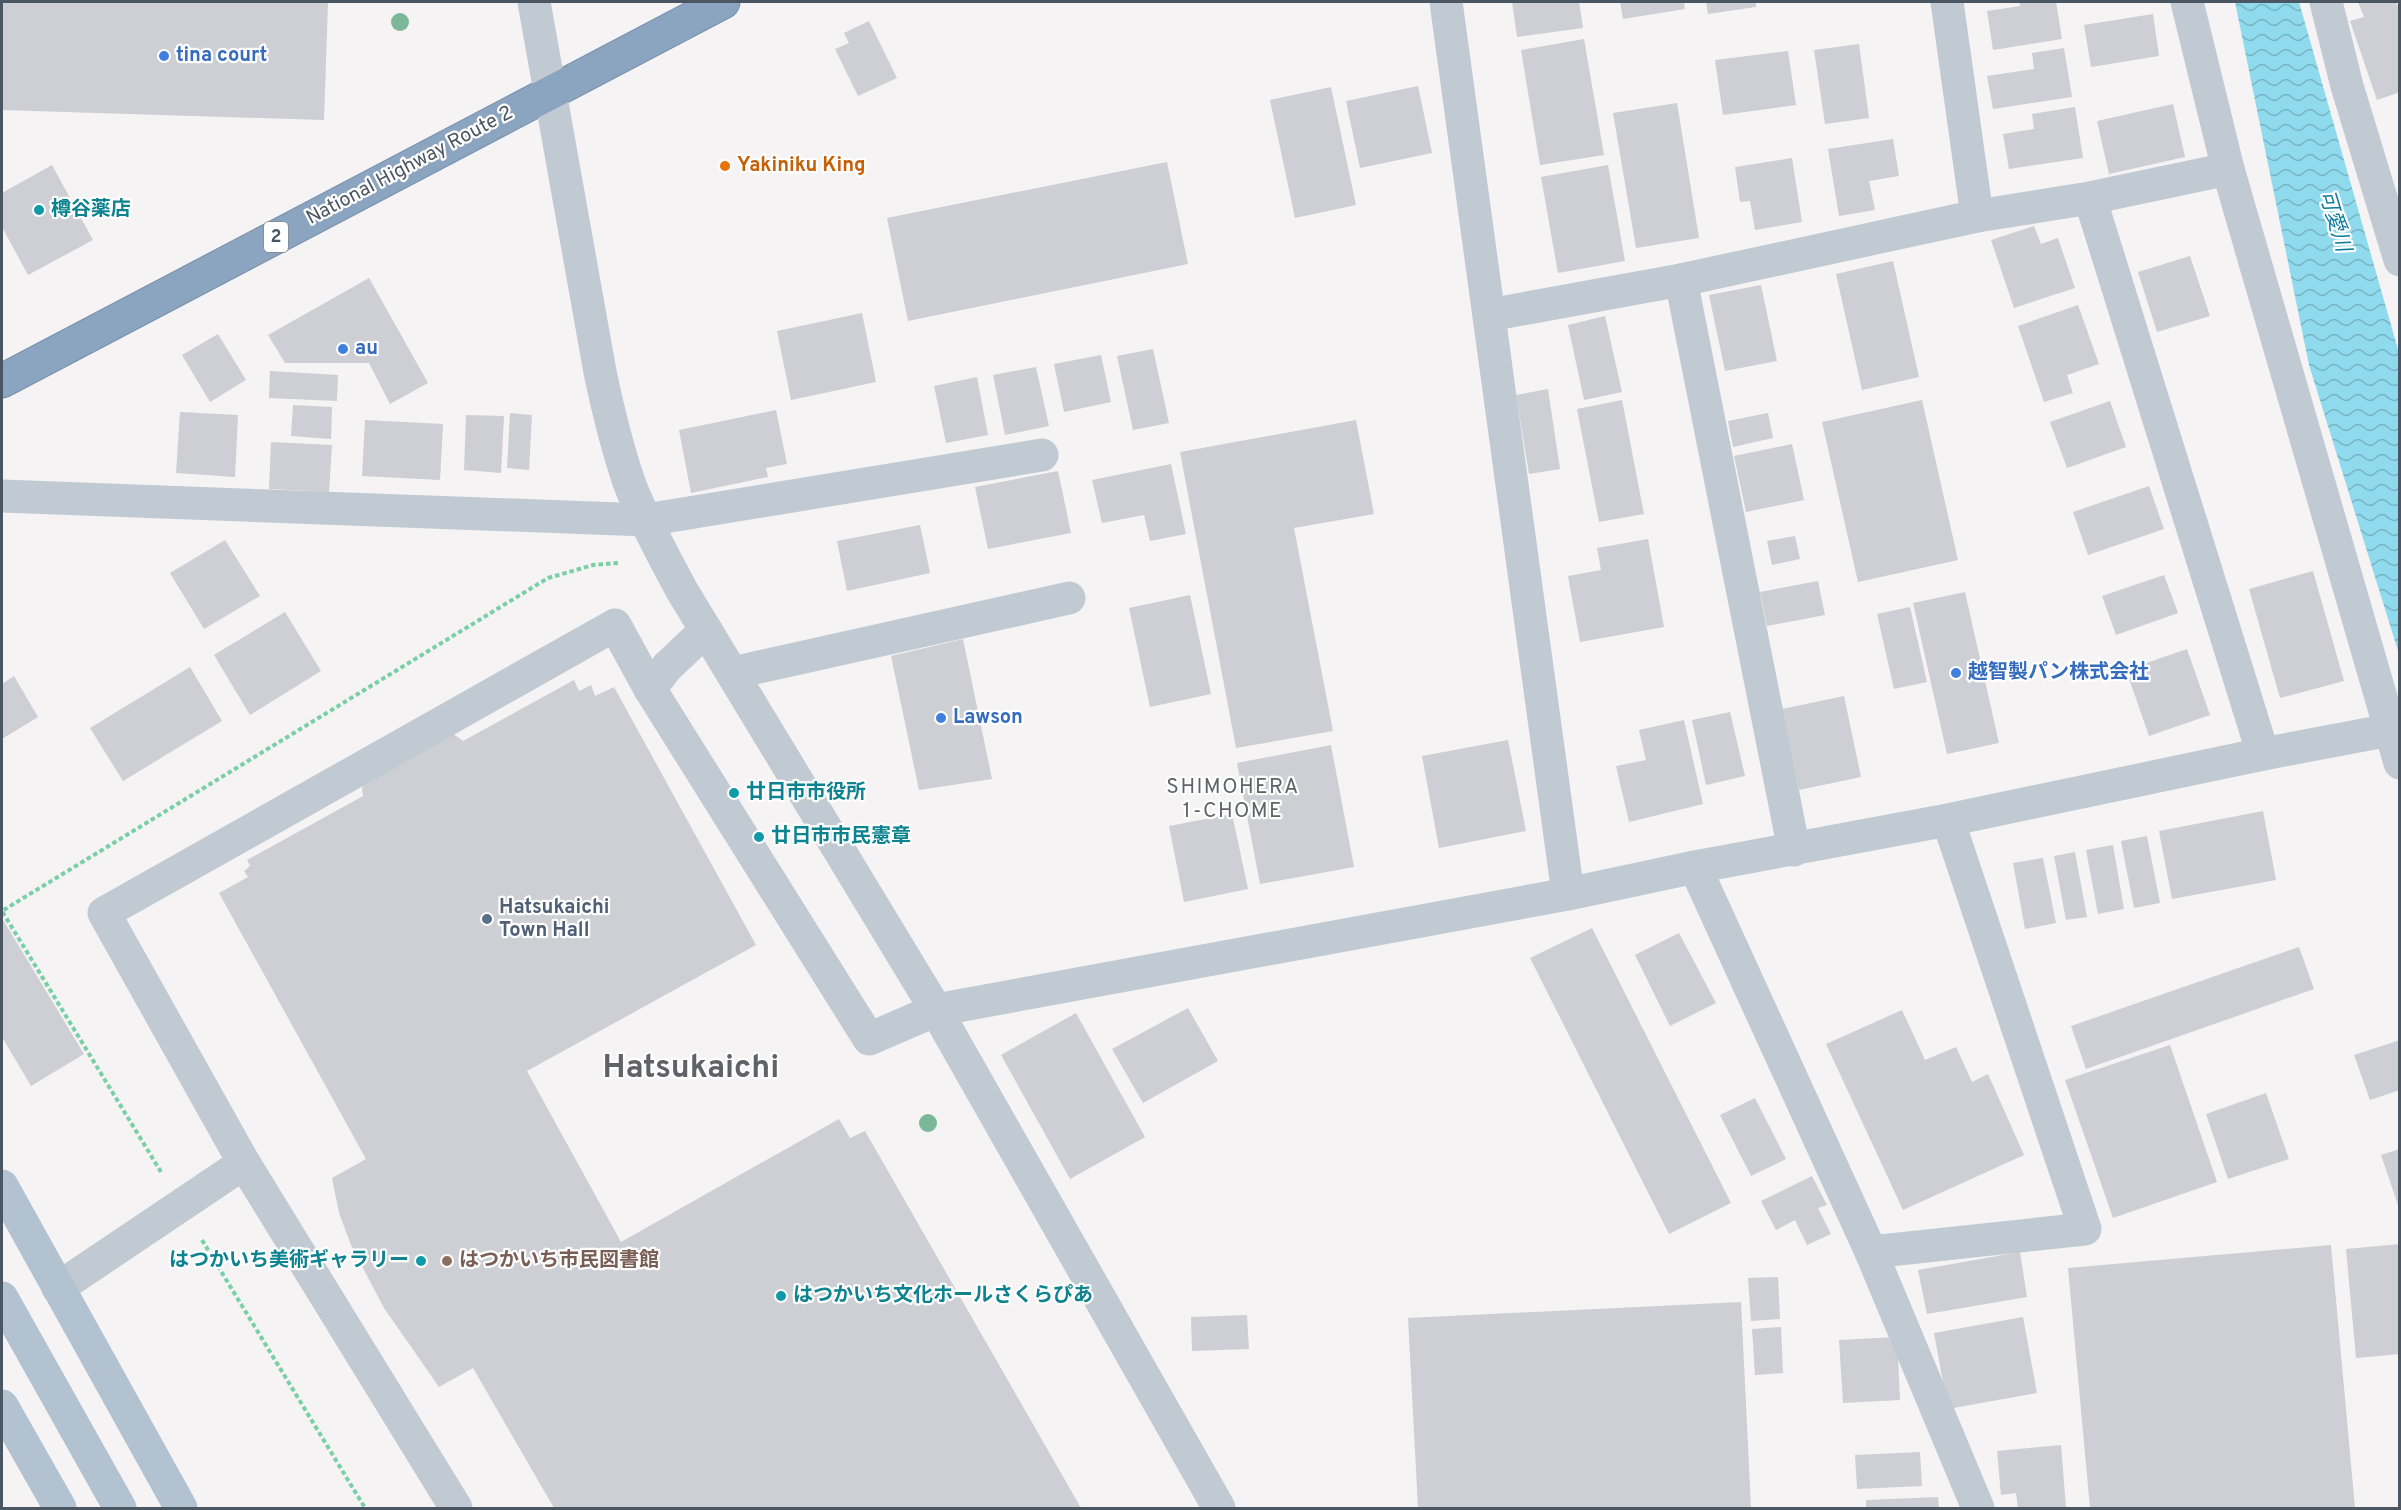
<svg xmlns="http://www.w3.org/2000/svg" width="2401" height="1510" font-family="Overpass,'Noto Sans JP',sans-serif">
  <defs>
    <pattern id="water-waves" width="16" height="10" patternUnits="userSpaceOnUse" patternTransform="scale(1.5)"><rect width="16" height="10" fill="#90daee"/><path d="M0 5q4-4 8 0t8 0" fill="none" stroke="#78b4c4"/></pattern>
  </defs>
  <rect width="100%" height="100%" fill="#f5f3f3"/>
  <path fill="url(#water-waves)" d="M2235,2h64l100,351v301l-90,-289z"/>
  <g fill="#cdcfd5">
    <path d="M2,2h326l-4,118 -322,-10z"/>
    <path d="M1512,2h67l4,26 -66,9z"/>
    <path d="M1620,2h64l1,7 -62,10z"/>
    <path d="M1706,2h50v5l-48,7z"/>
    <path d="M2019,2h37l6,37 -69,11 -6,-39 33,-5z"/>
    <path d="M2358,2h38l4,9v81l-23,8 -27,-79 14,-4z"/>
    <path d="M2153,14l6,42 -68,11 -7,-42z"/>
    <path d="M869,21l28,57 -39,18 -23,-47 14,-6 -5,-10z"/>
    <path d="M1584,39l20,116 -64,10 -19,-115z"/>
    <path d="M1859,44l10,74 -44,6 -11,-74z"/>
    <path d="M2064,48l8,49 -79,12 -6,-33 47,-7 -2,-16z"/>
    <path d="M1788,51l8,54 -73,10 -8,-55z"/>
    <path d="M1418,86l14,67 -72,15 -14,-67z"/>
    <path d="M1331,87l25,118 -61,13 -25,-118z"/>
    <path d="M1677,103l22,135 -63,10 -23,-135z"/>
    <path d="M2173,104l12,53 -76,17 -12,-53z"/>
    <path d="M2075,107l8,51 -74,11 -6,-35 31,-5 -2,-15z"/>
    <path d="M1893,139l6,37 -30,5 6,29 -36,6 -11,-67z"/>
    <path d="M1792,158l10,64 -47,8 -5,-29 -10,1 -5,-35z"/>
    <path d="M1167,162l21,102 -280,57 -21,-103z"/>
    <path d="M52,165l41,75 -65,35 -26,-48v-34z"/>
    <path d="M1608,165l17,96 -67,12 -17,-96z"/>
    <path d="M2034,226l7,18 17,-6 17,50 -61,20 -23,-68z"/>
    <path d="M2190,256l20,60 -53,16 -19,-60z"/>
    <path d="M1893,261l26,116 -57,13 -26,-116z"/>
    <path d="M369,278l59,105 -38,21 -21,-41h-84l-17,-28z"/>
    <path d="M1761,285l16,76 -52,10 -16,-76z"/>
    <path d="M2078,305l21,59 -32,11 6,18 -29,9 -26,-76z"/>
    <path d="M862,313l14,69 -85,18 -14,-69z"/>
    <path d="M1605,316l17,76 -38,8 -16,-75z"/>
    <path d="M218,334l28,46 -36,22 -28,-47z"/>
    <path d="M1153,349l16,74 -36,7 -16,-74z"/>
    <path d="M1101,355l10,47 -47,10 -10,-48z"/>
    <path d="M1036,367l13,59 -44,9 -12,-60z"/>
    <path d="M270,371l68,4 -1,26 -68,-3z"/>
    <path d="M977,377l11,58 -42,8 -12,-57z"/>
    <path d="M1548,389l12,80 -31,5 -13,-79z"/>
    <path d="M1622,400l22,114 -45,8 -22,-113z"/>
    <path d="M1922,400l36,160 -100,22 -36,-160z"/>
    <path d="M2110,401l16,46 -59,21 -17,-46z"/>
    <path d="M293,405l39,2 -1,32 -40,-3z"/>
    <path d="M776,410l11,54 -21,4 2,9 -77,16 -12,-63z"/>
    <path d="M180,412l58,3 -3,62 -59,-4z"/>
    <path d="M510,413l22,2 -3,55 -22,-2z"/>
    <path d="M1768,413l5,25 -40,9 -5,-26z"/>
    <path d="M466,415l38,1 -3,57 -37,-3z"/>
    <path d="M365,420l78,4 -3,56 -78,-4z"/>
    <path d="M1356,420l18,94 -80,14 39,203 -97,17 -56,-296z"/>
    <path d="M271,442l61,3 -3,47 -60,-3z"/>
    <path d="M1792,444l12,56 -58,12 -12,-56z"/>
    <path d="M1171,464l15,70 -36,7 -6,-26 -42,8 -10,-43z"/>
    <path d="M1058,471l13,62 -83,16 -13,-62z"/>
    <path d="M2149,486l15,43 -76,26 -15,-43z"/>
    <path d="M920,525l10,48 -83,18 -10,-50z"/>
    <path d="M1795,536l5,23 -28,6 -5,-24z"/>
    <path d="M1648,539l16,88 -84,15 -12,-66 33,-6 -4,-22z"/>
    <path d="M225,540l35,56 -56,33 -34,-56z"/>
    <path d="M2313,571l31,110 -64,17 -31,-109z"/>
    <path d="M2164,575l14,38 -62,22 -14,-39z"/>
    <path d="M1818,581l7,34 -58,11 -7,-34z"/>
    <path d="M1965,592l34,151 -52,11 -34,-151z"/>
    <path d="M1190,595l21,99 -61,13 -21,-99z"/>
    <path d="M1910,607l17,75 -33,7 -17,-75z"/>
    <path d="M285,612l36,59 -71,44 -36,-60z"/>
    <path d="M963,639l29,140 -73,11 -28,-134z"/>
    <path d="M2187,649l23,66 -61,21 -23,-66z"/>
    <path d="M190,667l32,54 -99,60 -33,-53z"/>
    <path d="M14,676l24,41 -36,22v-55z"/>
    <path d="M574,680l5,11 12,-6 4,11 19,-9 142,258 -229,126 94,171 218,-123 11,19 15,-7 216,377h-527l-81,-140 -34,19 -55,-79 -33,-63 -12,-32 -7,-35 34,-19 -147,-266 29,-16 -4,-6 6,-5 -3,-6 116,-64 -1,-8 7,-26 62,-34 24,7 8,6z"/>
    <path d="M1844,696l17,81 -62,13 -17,-81z"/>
    <path d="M1730,712l15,64 -39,9 -14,-65z"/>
    <path d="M1684,720l19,84 -74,18 -13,-56 30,-6 -7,-30z"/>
    <path d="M1508,740l18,91 -87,17 -17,-92z"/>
    <path d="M1331,745l23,122 -94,17 -23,-121z"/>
    <path d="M2263,811l13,69 -104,19 -13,-68z"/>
    <path d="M1232,814l16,75 -64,13 -15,-76z"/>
    <path d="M2147,836l13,67 -26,5 -13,-67z"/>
    <path d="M2113,845l11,64 -26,5 -12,-64z"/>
    <path d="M2075,852l12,65 -21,3 -12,-64z"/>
    <path d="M2043,858l13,65 -31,6 -12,-66z"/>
    <path d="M2,918l82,136 -53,32 -29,-49z"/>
    <path d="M1592,928l139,275 -62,31 -139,-276z"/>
    <path d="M1679,933l37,70 -46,23 -35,-71z"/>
    <path d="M2299,947l15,42 -228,80 -15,-43z"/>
    <path d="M1188,1008l30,53 -75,42 -31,-54z"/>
    <path d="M1902,1010l23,50 31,-13 16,35 16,-8 36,81 -121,55 -77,-166z"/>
    <path d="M1076,1013l69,124 -75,42 -69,-124z"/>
    <path d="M2400,1040v50l-30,10 -16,-45z"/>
    <path d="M2170,1045l47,137 -104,36 -48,-138z"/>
    <path d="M2266,1093l23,66 -61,20 -22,-65z"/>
    <path d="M1755,1098l31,61 -35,17 -31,-61z"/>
    <path d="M2400,1149v59h-1l-18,-53z"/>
    <path d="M1812,1176l15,29 -9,3 13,26 -24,11 -12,-25 -19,10 -15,-29z"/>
    <path d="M2400,1244v110l-44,4 -10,-109z"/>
    <path d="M2331,1245l24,263h-265l-22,-240z"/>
    <path d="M2020,1252l7,45 -100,17 -9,-44z"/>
    <path d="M1778,1277l2,42 -29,2 -3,-43z"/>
    <path d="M1741,1302l10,206h-333l-10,-190z"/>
    <path d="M1247,1315l2,34 -57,2 -1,-34z"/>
    <path d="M2023,1317l14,76 -89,16 -14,-76z"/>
    <path d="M1781,1327l2,46 -28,2 -3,-46z"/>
    <path d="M1897,1337l3,63 -57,3 -4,-63z"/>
    <path d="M2061,1445l5,63h-48l-2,-15 -15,2 -4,-44z"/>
    <path d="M1920,1452l2,34 -65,3 -2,-34z"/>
    <path d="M1938,1497l1,11h-73v-8z"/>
  </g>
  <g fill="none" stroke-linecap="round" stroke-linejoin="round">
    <defs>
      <path id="highway" d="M2,381l721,-379"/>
    </defs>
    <use href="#highway" stroke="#7690ad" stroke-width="35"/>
    <g stroke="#7ad0a6" stroke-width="4" stroke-dasharray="4.5 3" stroke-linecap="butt">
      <path d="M161,1172l-159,-261 546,-333 45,-13 25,-2"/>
      <path d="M202,1240l163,268"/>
    </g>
    <g stroke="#c1cad2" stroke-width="33">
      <path d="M534,2l66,370c8,38 17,76 30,113 14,36 33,70 51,104l255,421 283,498"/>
      <path d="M1446,2l122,892"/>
      <path d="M1947,2l30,214"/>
      <path d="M2187,2l41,167 172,594"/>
      <path d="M2326,2l21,84 53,174"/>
      <path d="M2090,198l138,-29"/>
      <path d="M1681,280l113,570"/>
      <path d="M1489,315l192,-35 296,-64 113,-18 173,556"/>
      <path d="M2,496l644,24 396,-65"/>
      <path d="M732,673l337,-75"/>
      <path d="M650,689l17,-22 39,-37"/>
      <path d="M1695,867l176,385 107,256"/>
      <path d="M1871,1252l214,-23 -137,-409"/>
      <path d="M58,1288l186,-125"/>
      <path d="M456,1508l-212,-345 -140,-250 511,-288 35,64 219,350 67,-29 632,-116 127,-27 253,-47 315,-66 127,-24 10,2"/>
    </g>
    <g stroke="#b3c2d1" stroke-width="33">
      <path d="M2,1186l179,322"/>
      <path d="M2,1298l118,210"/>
      <path d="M2,1406l58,102"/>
    </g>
    <use href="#highway" stroke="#8ba5c1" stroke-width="33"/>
  </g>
  <g fill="#7bb799">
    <circle cx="400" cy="22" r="9"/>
    <circle cx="928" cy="1123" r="9"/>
  </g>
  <g fill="#3f7fe0" stroke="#fff" stroke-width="2">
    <circle cx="164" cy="56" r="6"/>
    <circle cx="343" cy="349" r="6"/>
    <circle cx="1956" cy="673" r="6"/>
    <circle cx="941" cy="718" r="6"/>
  </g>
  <circle fill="#e8710a" stroke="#fff" stroke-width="2" cx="725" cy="166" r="6"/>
  <g fill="#0f9aa8" stroke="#fff" stroke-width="2">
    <circle cx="39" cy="210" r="6"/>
    <circle cx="734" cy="793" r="6"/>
    <circle cx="759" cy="837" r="6"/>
    <circle cx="421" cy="1261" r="6"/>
    <circle cx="781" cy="1296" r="6"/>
  </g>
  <circle fill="#5c6f8a" stroke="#fff" stroke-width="2" cx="487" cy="919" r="6"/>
  <circle fill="#8d6e63" stroke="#fff" stroke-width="2" cx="447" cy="1261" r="6"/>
  <g text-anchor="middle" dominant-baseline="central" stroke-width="4.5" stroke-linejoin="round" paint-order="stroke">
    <rect fill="#fff" stroke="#808990" stroke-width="1.5" x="264" y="222" width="24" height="30" rx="4.5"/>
    <g font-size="18" font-weight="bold" fill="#4a5661">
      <text x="276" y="237">2</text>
    </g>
    <g font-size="20" font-weight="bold" fill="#366cbe" stroke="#fff" text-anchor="start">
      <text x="176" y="56">tina court</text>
      <text x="355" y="349">au</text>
      <text x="1968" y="673">越智製パン株式会社</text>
      <text x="953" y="718">Lawson</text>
    </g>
    <g font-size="20" fill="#4a5661" stroke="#fff">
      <text transform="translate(410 166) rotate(-28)">National Highway Route 2</text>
    </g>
    <g font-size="20" font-weight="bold" fill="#c56008" stroke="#fff" text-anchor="start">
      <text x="737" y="166">Yakiniku King</text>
    </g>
    <g font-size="20" font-weight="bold" fill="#0d838f" stroke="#fff" text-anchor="start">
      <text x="51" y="210">樽谷薬店</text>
      <text x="746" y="793">廿日市市役所</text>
      <text x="771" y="837">廿日市市民憲章</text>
      <text x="409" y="1261" text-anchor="end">はつかいち美術ギャラリー</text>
      <text x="793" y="1296">はつかいち文化ホールさくらぴあ</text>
    </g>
    <g font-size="20" font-weight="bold" fill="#4e5e75" stroke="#fff" text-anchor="start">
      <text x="499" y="908">Hatsukaichi<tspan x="499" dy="23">Town Hall</tspan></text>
    </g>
    <g font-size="20" font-weight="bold" fill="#785e54" stroke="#fff" text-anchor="start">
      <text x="459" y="1261">はつかいち市民図書館</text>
    </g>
    <g font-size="21" font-style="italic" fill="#0c7c9b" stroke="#fff">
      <text transform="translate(2334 221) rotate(73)">可愛川</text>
    </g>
    <g font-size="21" letter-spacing="1.5" fill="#5f6368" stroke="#fff">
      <text x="1233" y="787">SHIMOHERA<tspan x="1233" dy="24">1-CHOME</tspan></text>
    </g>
    <g font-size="32" font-weight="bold" fill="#5f6368" stroke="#fff">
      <text x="691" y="1069">Hatsukaichi</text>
    </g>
  </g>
  <rect width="2401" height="1510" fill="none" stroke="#4a5661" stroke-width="6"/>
</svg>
